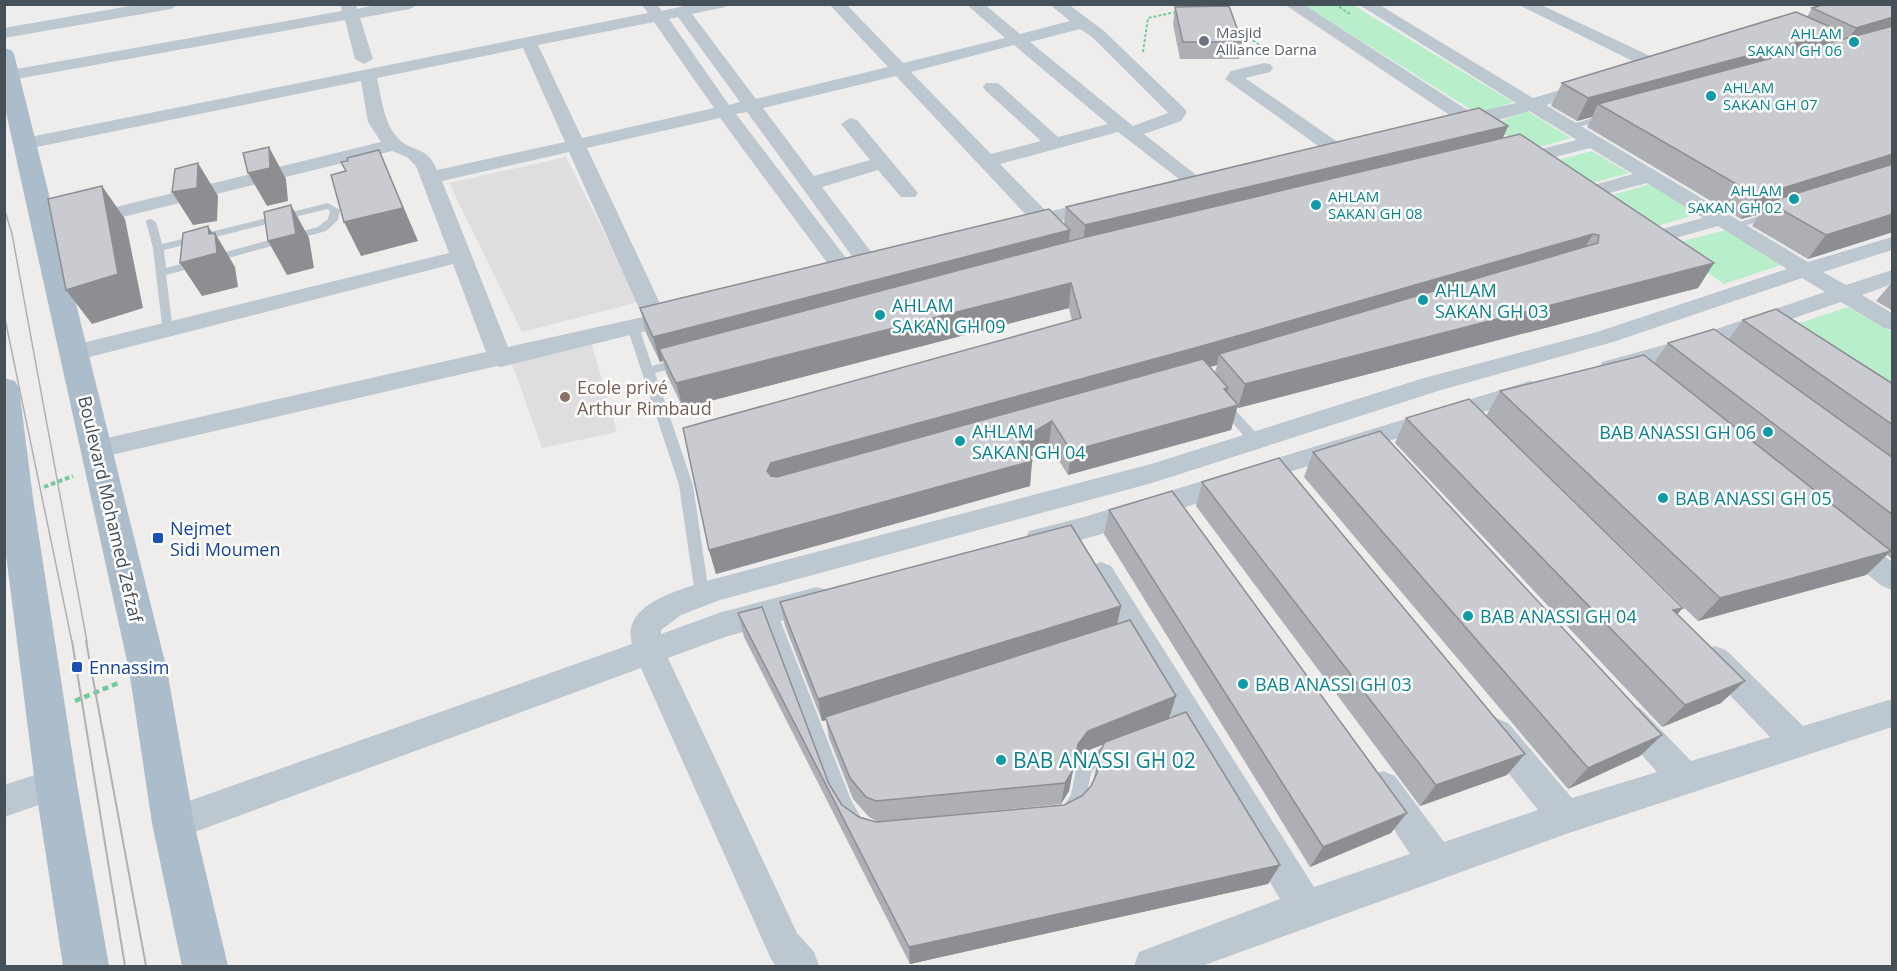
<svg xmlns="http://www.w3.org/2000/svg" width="1897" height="971" font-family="'Open Sans',sans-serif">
  <rect width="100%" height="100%" fill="#efecec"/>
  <g fill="#e0ddde">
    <path d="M566,157l73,145 -117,30 -73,-149z"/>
    <path d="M591,342l26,90 -75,16 -31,-87z"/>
  </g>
  <g fill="#b9eecb">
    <path d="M1304,5h49l160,97 -35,12z"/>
    <path d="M1527,111l44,27 -41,12 -40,-25z"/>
    <path d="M1592,151l37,22 -44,12 -34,-23z"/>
    <path d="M1650,184l48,30 -51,15 -45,-31z"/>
    <path d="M1726,230l55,35 -57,19 -56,-39z"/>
    <path d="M1848,307l44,25v49l-12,4 -89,-59z"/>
  </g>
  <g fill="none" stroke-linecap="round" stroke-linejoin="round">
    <g stroke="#72cb9b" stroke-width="2" stroke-dasharray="3 2" stroke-linecap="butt">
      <path d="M1335,4l15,10"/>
      <path d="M1196,8l17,-4"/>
      <path d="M1236,29l31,21"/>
      <path d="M1143,52l5,-34 32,-7"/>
    </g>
    <path stroke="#72cb9b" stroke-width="4" stroke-dasharray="4.5 3" stroke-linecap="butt" d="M44,487l29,-11"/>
    <path stroke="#72cb9b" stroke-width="4.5" stroke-dasharray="6 4" stroke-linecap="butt" d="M75,701l43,-18"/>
    <g fill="#bdc7cf" fill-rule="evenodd">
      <path d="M1606,114l5,3 -2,2 -42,11 -5,-3z"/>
      <path d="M328,203l12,7 -2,10 -12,11 -160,44 7,55 -2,3h-8l-10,-85 -7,-26 1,-2 4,-1 5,3 6,22zM327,209l3,2 -2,8 -10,8 -152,41 -2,-18z"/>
      <path d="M1774,211l4,1v4l-45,13 -5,-3z"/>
      <path d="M633,323l6,4 13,39 28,-8 6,4 -2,3 -29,8 38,112 16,109 -2,4 -5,2 -5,-2 -2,-4 -16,-109 -52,-158z"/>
      <path d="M1223,400l4,1 33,36 1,3 -1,3h-10l-31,-36 -2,-3z"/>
      <path d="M770,606l5,2 2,4 74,188 13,23 -3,6 -6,2 -6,-2 -14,-25 -72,-192 2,-4z"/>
      <path d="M1114,741l6,3 2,5c-5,12 -24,10 -30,23 -7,16 -1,38 -22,46l-6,-2 -3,-6 10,-15 5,-26 7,-12z"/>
    </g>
    <g fill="#bdc7cf" fill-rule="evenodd">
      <path d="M141,4h38l-8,5 -167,29v-10z"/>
      <path d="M340,4h16l1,5 23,-5h38l-8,5 -50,9 13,41 -9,5 -9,-5 -10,-39 -334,60 -7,-2 1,-7 6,-1 331,-59z"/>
      <path d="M641,4h16l5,7 31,-7h34l-2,3 -33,7 64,85 132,-32 -59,-63h17l57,59 102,-25 -39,-34h18l36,30 50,-13 -21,-17h19l36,27 80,77 3,4 -6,9 -37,13 61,48 -3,4h-14l-70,-54 -118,32 47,48 52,-12 7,2 3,4 -3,4 -86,21 -7,-2 -3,-4 3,-4 15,-4 -132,-141 -133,32 51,68 56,-16 -29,-36 9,-6 7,2 61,73 -3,4h-14l-23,-27 -56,17 59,78 -3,5h-16l-115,-158 -11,2 120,157 -3,5h-16l-117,-158 -133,30 77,164 15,-3 8,2 4,5 -4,5 -186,46 -4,-1 -399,92 -9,-2 -4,-7 4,-7 9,-2 388,-88 -33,-88 -379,97 -8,-2 -4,-6 4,-6 8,-2 375,-92 -33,-87 -9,-9 -15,-6 -306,75 -7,-2 -3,-4 3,-4 302,-74 -13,-20 -7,-41 -334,68 -9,-6 2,-4 628,-126zM678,17l62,85 -11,3 -60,-86zM654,22l60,86 -132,30 -44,-93zM1080,29l12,8 76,76 -35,13 -103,-84zM1014,45l94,79 -50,13 -60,-54h-12l-3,4 3,4 55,50 -50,13 -80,-82zM523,48l42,94 -128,28c-10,-25 -25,-17 -38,-31 -16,-16 -17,-40 -22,-61zM569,152l74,165 -135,30 -66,-166z"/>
      <path d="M1284,4h19l169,109 44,-10 -158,-99h20l155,94 58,-17 6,1 3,4 -3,4 -51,15 262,157 84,-25v13l-69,22 23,13 46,-15v14l-30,11 30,18v17l-8,-2 -43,-26 -132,45 -98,29 -9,-2 -3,-6 3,-6 91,-25 132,-45 -23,-14 -189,64 -172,48 -289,93 -432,117 -39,15 -20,15v4l61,-22 95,-25 10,3 5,9 -5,9 -102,29 -57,21 129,275 17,19 5,14h-43l-5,-7 -130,-291 -468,172 -12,-5 -5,-12 5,-12 471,-167c-11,-40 46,-53 74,-63l445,-117 273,-86 173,-46 190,-63 -69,-43 -71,20 -8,-1 -3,-5 3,-5 64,-17 -56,-35 -64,17 -7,-2 -3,-4 3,-4 57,-16 -43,-26 -62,16 -7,-2 -3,-4 3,-4 56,-14 -48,-29 -44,13 -2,4 -7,2 -25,-6 -2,-4 2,-4z"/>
      <path d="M1517,4h22l122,57 3,4 -9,5 -6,-1z"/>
      <path d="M1264,63l6,1 3,4 -3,4 -25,6 97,67 3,4 -3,4h-14l-103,-74 6,-8z"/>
      <path d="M1530,381l9,2 3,6 -3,6c-85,26 -169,51 -253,78 -42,13 -228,83 -257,74l-4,-8 4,-8 55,-14z"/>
      <path d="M1849,532l10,3 33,27v28l-10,-4 -43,-35 -4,-8 4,-8z"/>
      <path d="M1101,562l10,4 203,321 96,-33 -44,-67 5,-11 12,-5 12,5 49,66 94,-32 -54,-67 -4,-10 4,-10 12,-5 12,5 64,75 85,-26 -39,-44 -5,-10 5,-10 11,-4 11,4 51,53 79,-24 -66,-69 -5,-9 5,-9 11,-4 11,4 77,76 89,-27v28l-326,107 -364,132h-68l5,-14 141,-53 -189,-317 -5,-8 5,-8z"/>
      <path d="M56,768l12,5 5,11 -5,11 -64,22v-32z"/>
    </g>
    <g fill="#abbdcb" fill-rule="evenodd">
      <path d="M4,48l7,2 3,4 153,616 27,153 34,143h-46l-30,-143 -23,-153 -125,-567z"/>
      <path d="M4,378l11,3 4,7 14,110 44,286 32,182h-46l-28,-182 -31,-245z"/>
    </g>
    <g stroke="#aeb2b7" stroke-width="1.5">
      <path d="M4,208l8,26 75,408"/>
      <path d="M4,314l68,328"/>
    </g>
    <g stroke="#aeb2b7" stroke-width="2">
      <path d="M72,641l53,325"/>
      <path d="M86,641l60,325"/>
    </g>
  </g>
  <g fill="#adafb4" fill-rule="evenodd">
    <path d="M1893,4v228l-85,27 -56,-33 8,-12 -19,5 -154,-92 5,-10 -15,4 -26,-15 11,-23 245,-66 5,-9z"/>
    <path d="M1175,7l67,35 -3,17h-59l-7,-35z"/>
    <path d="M1508,126l-5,12 211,125 -16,25 -460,120 -1,-1 -6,23 -163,45 -19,-30 -19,12 2,4 -2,25 -314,88 -7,-24 363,-229 -3,-13 -386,100 -17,-35 -3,-12 -3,1 -14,-29 -6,-25 424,-84 2,-17zM1217,365l-2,7 -5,-5z"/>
    <path d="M1893,281v30l-17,-10z"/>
    <path d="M1743,320l150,64v176l-6,-5 -21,20 -168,46 -197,-191 176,184 44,89 -59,24 -267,-284 11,-25 80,-2 14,-25 154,-28 14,-20 61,-4z"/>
    <path d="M1313,452l349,283 -22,21 -72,33 -264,-312z"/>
    <path d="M1202,482l305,293 -87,31 -224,-300z"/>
    <path d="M1109,510l282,323 -81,34 -206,-333z"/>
    <path d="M780,602l341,4 -4,18 53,95 110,146 -12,19 -358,80 -166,-327 -6,-24 91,171 13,21 17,12 17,5 188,-17 18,-9 9,-10 2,-4 6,-29 5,-9 -20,8 -10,13 -5,26 -8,13 -183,18 -9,-5 -16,-18 -24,-61 -3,-18 -4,1 -37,-95z"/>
  </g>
  <g fill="#8d8e92">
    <path d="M1893,17v16l-52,17 15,-22z"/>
    <path d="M1840,31l-15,22 -227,51 -6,13 -15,4 11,-23z"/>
    <path d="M1508,126l-10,23 -415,101 2,-25z"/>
    <path d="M269,147l17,32 2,22 -21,5 -19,-33z"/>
    <path d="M379,150l39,91 -57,15 -17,-34z"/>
    <path d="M1893,154v18l-125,30 -8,12 -19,5 16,-23z"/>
    <path d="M198,163l20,33 -1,25 -24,4 -21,-33z"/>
    <path d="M102,186l23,33 18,89 -51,16 -26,-34z"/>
    <path d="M291,205l18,33 5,30 -27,7 -19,-34z"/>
    <path d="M1893,214v18l-85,27 18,-24z"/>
    <path d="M208,226l7,11v-4l20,34 3,20 -36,9 -22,-33 29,-29z"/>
    <path d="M1070,230l-2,24 -409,95 4,12 -3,1 -7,-25z"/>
    <path d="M1593,234l-14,24 -360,96 -2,11 -21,6 -420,117 -9,-17 4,-8z"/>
    <path d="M1714,263l-16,25 -460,120 7,-24z"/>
    <path d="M1071,283l-2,25 -386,100 -7,-25z"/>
    <path d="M1228,388l-5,22 15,-5 -7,25 -163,45 3,-24z"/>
    <path d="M1052,421l-3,24 -31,20 1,-25z"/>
    <path d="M1032,461l-2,25 -314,88 -7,-24z"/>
    <path d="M1891,551l-25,24 -168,46 22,-23z"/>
    <path d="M1121,606l-5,23 -291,88 1,3 -4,1 -4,-22z"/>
    <path d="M1683,608l-21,23 11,-21z"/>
    <path d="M1745,681l-24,22 -59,24 23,-22z"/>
    <path d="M1176,696l-7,23 -85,33 -10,13 -5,26 -8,13 4,-21 13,-39 10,-13z"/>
    <path d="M1662,735l-22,21 -72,33 20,-21z"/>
    <path d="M1525,754l-18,21 -87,31 16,-21z"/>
    <path d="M1407,813l-16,20 -81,34 13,-20z"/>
    <path d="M1280,865l-12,19 -358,80 -1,-17z"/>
  </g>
  <g fill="#c9cbd1" stroke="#8d8e92" stroke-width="1.5">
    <path d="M1826,4h67v13l-37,11 -44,-20z"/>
    <path d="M1229,6l13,36h-59l-8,-35z"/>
    <path d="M1796,12l44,19 -252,67 -26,-15z"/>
    <path d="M1893,26v128l-136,42 -159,-92z"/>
    <path d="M1479,108l29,18 -423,99 -19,-18z"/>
    <path d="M1520,134l194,129 -469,121 -26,-30 379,-111 1,-8 -6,-1 -391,112 -431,117 -4,8 4,5 6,1 426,-118 25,29 -4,1 14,16 -167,46 -19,-30 -33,19 13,21 -323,89 -26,-122 398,-110 -10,-35 -395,100 -17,-34 427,-112z"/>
    <path d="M269,147l1,21 -22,5 -5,-20z"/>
    <path d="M379,150l24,58 -59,14 -13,-47 15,-4 -5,-9 7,-1 -1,-3z"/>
    <path d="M198,163l-1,25 -25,4 3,-23z"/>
    <path d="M1893,164v50l-67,21 -58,-33z"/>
    <path d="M102,186l16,88 -52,16 -18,-91z"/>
    <path d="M291,205l5,29 -28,7 -4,-29z"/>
    <path d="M1049,209l21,21 -417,107 -13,-29z"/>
    <path d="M208,226l1,8 6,-1 2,20 -37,10 3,-30z"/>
    <path d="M1776,309l117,75v41l-150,-105z"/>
    <path d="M1714,329l179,129v57l-225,-172z"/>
    <path d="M1644,355l247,196 -171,47 -220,-207z"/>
    <path d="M1469,399l214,209 -10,2 72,71 -60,24 -279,-287z"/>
    <path d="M1380,431l282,304 -74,33 -275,-316z"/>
    <path d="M1279,458l246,296 -89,31 -234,-303z"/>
    <path d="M1172,491l235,322 -84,34 -214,-337z"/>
    <path d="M1071,525l50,81 -303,93 -38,-97z"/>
    <path d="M762,607l67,177 13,21 17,12 17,5 188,-17 18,-9 9,-10 6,-13 2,-20 6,-11 81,-30 94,153 -371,82 -171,-334z"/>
    <path d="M1130,620l46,76 -88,35 -10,13 -5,26 -8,13 -189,18 -10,-4 -16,-19 -25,-61z"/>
  </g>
  <circle fill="#6b7280" stroke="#fff" stroke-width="2" cx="1204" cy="41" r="6"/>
  <g fill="#0f9aa8" stroke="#fff" stroke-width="2">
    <circle cx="1854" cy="42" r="6"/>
    <circle cx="1711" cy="96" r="6"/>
    <circle cx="1794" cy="199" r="6"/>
    <circle cx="1316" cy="205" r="6"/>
    <circle cx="1423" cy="300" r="6"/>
    <circle cx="880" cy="315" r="6"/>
    <circle cx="1768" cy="432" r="6"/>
    <circle cx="960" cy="441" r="6"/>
    <circle cx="1663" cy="498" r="6"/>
    <circle cx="1468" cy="616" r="6"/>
    <circle cx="1243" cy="684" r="6"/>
    <circle cx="1001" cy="760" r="6"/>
  </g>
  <circle fill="#8d6e63" stroke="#fff" stroke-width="2" cx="565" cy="397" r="6"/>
  <g fill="#1a4fb4" stroke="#fff" stroke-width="2">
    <rect x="152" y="532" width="12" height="12" rx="3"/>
    <rect x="71" y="661" width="12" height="12" rx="3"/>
  </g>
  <g text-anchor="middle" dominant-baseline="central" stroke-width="5" stroke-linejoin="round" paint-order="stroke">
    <g font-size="15" fill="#5b616d" stroke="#fff" text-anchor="start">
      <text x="1216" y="32">Masjid<tspan x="1216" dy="17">Alliance Darna</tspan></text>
    </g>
    <g font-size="15" fill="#0d838f" stroke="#fff" text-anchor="end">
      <text x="1842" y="33">AHLAM<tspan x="1842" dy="17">SAKAN GH 06</tspan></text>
      <text x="1723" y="87" text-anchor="start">AHLAM<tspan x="1723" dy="17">SAKAN GH 07</tspan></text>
      <text x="1782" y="190">AHLAM<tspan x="1782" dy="17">SAKAN GH 02</tspan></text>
      <text x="1328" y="196" text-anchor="start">AHLAM<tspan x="1328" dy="17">SAKAN GH 08</tspan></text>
    </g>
    <g font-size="18" fill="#0d838f" stroke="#fff" text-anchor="start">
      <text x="1435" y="290">AHLAM<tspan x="1435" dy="21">SAKAN GH 03</tspan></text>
      <text x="892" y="305">AHLAM<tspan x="892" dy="21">SAKAN GH 09</tspan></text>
      <text x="972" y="431">AHLAM<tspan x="972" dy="21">SAKAN GH 04</tspan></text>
      <text x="1756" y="432" text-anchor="end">BAB ANASSI GH 06</text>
      <text x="1675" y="498">BAB ANASSI GH 05</text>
      <text x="1480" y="616">BAB ANASSI GH 04</text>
      <text x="1255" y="684">BAB ANASSI GH 03</text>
    </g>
    <g font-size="18" fill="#785e54" stroke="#fff" text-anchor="start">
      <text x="577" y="387">Ecole privé<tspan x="577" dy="21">Arthur Rimbaud</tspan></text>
    </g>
    <g font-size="18" fill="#455059" stroke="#fff">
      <text transform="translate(111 509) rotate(77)">Boulevard Mohamed Zefzaf</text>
    </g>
    <g font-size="18" fill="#164399" stroke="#fff" text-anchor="start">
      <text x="170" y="528">Nejmet<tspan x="170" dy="21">Sidi Moumen</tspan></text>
      <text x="89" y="667">Ennassim</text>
    </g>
    <g font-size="21" fill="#0d838f" stroke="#fff" text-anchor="start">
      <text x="1013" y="760">BAB ANASSI GH 02</text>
    </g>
  </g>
  <rect width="1897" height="971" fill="none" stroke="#455059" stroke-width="12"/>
</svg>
